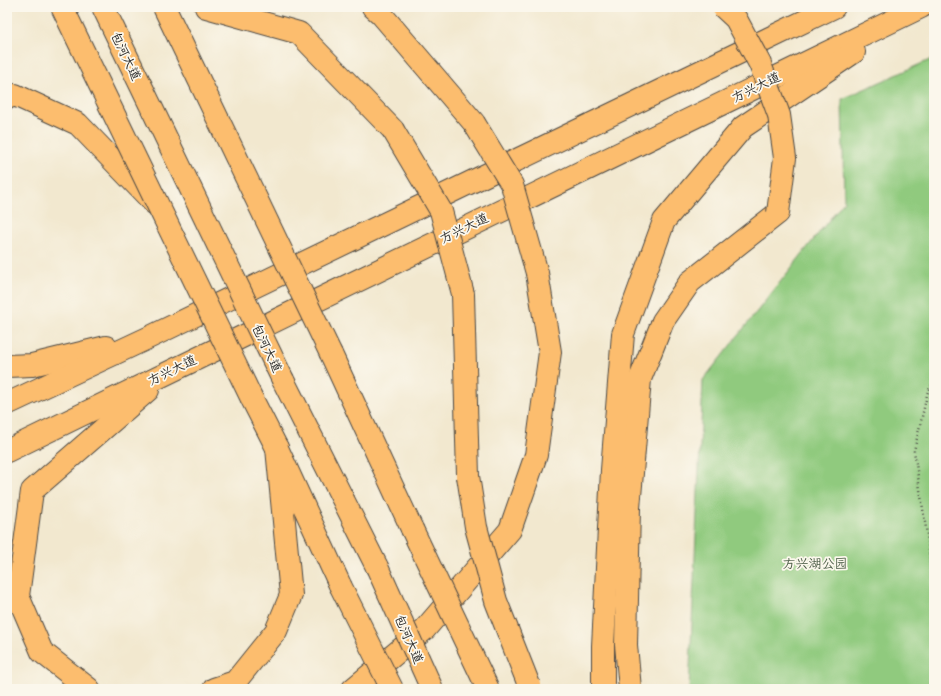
<svg xmlns="http://www.w3.org/2000/svg" width="941" height="696" font-family="Itim,'LXGW WenKai TC',sans-serif">
  <rect width="100%" height="100%" fill="#fbf7ec"/>
  <filter id="ink" filterUnits="userSpaceOnUse"><feTurbulence type="fractalNoise" baseFrequency=".025" numOctaves="2"/><feDisplacementMap in="SourceGraphic" scale="8" xChannelSelector="R" yChannelSelector="G"/><feConvolveMatrix kernelMatrix="1 2 1 2 8 2 1 2 1" color-interpolation-filters="sRGB"/></filter>
  <filter id="wash" filterUnits="userSpaceOnUse"><feTurbulence type="fractalNoise" baseFrequency=".012" numOctaves="4" result="noise"/><feDisplacementMap in="SourceGraphic" scale="16" xChannelSelector="R" yChannelSelector="G"/><feGaussianBlur stdDeviation="0.9" result="paint"/><feColorMatrix in="noise" values="0 0 0 0 0 0 0 0 0 0 0 0 0 0 0 0 0 1.4 0 .05"/><feComposite in="paint" operator="in"/></filter>
  <g filter="url(#wash)">
    <rect width="100%" height="100%" fill="#f2e8cf"/>
    <path fill="#90ca7e" stroke="#5e7a54" d="M934,58v631h-245l14,-309 141,-179 -2,-102z"/>
  </g>
  <g filter="url(#ink)">
    <g fill="none" stroke-linecap="round" stroke-linejoin="round">
      <defs>
        <g id="primary">
          <path d="M252,399l25,49 63,137"/>
          <path d="M630,689l-4,-44 3,-137 11,-129 23,-58 27,-39 88,-69"/>
        </g>
        <g id="highway">
          <path d="M206,7l93,26 94,97"/>
          <path d="M373,7l8,7 93,109"/>
          <path d="M7,98l8,-3 63,29 77,80"/>
          <path d="M463,294l5,182"/>
          <path d="M331,354l81,175"/>
          <path d="M7,366l25,-1 74,-18"/>
          <path d="M283,380l94,187"/>
          <path d="M7,404l143,-67 684,-330"/>
          <path d="M7,451l914,-444"/>
          <path d="M89,689l-47,-37 -24,-56 14,-105 116,-101"/>
          <path d="M214,689l21,-7 41,-51 15,-36 -14,-147"/>
          <path d="M353,689l72,-60 85,-99 26,-75 14,-103 -13,-79"/>
          <path d="M603,689v-43l9,-176 11,-136 41,-113 79,-94 111,-75"/>
        </g>
      </defs>
      <use href="#primary" stroke="#494744" stroke-width="24"/>
      <use href="#highway" stroke="#494744" stroke-width="24"/>
      <path stroke="#494744" stroke-width="2.5" stroke-dasharray="1 3" stroke-linecap="butt" d="M934,382l-6,9 -14,60 14,90 6,64"/>
      <use href="#primary" stroke="#fcbd6e" stroke-width="22"/>
      <use href="#highway" stroke="#fcbd6e" stroke-width="22"/>
      <defs>
        <g id="primary-bridge">
          <path d="M62,7l190,392"/>
          <path d="M723,7l13,12 24,45 19,51 6,43 -7,55"/>
          <path d="M340,585l52,104"/>
        </g>
        <g id="highway-bridge">
          <path d="M103,7l180,373"/>
          <path d="M164,7l167,347"/>
          <path d="M474,123l38,62 25,88"/>
          <path d="M393,130l48,81 22,83"/>
          <path d="M468,476l8,51 20,74 33,84"/>
          <path d="M412,529l76,160"/>
          <path d="M377,567l55,122"/>
        </g>
      </defs>
      <use href="#primary-bridge" stroke="#494744" stroke-width="24" stroke-linecap="butt"/>
      <use href="#highway-bridge" stroke="#494744" stroke-width="24" stroke-linecap="butt"/>
      <use href="#primary-bridge" stroke="#fcbd6e" stroke-width="22"/>
      <use href="#highway-bridge" stroke="#fcbd6e" stroke-width="22"/>
    </g>
  </g>
  <g text-anchor="middle" dominant-baseline="central" stroke-width="3.5" stroke-linejoin="round" paint-order="stroke">
    <g font-size="13" fill="#2b2b2b" stroke="#fbf7ec">
      <text transform="translate(126 56) rotate(64)">包河大道</text>
      <text transform="translate(756 87) rotate(-26)">方兴大道</text>
      <text transform="translate(464 228) rotate(-26)">方兴大道</text>
      <text transform="translate(267 348) rotate(64)">包河大道</text>
      <text transform="translate(172 370) rotate(-26)">方兴大道</text>
      <text transform="translate(409 639) rotate(66)">包河大道</text>
    </g>
    <g font-size="13" fill="#495b44" stroke="#fbf7ec">
      <text x="815" y="563">方兴湖公园</text>
    </g>
  </g>
  <rect width="941" height="696" fill="none" stroke="#fbf7ec" stroke-width="24"/>
</svg>
